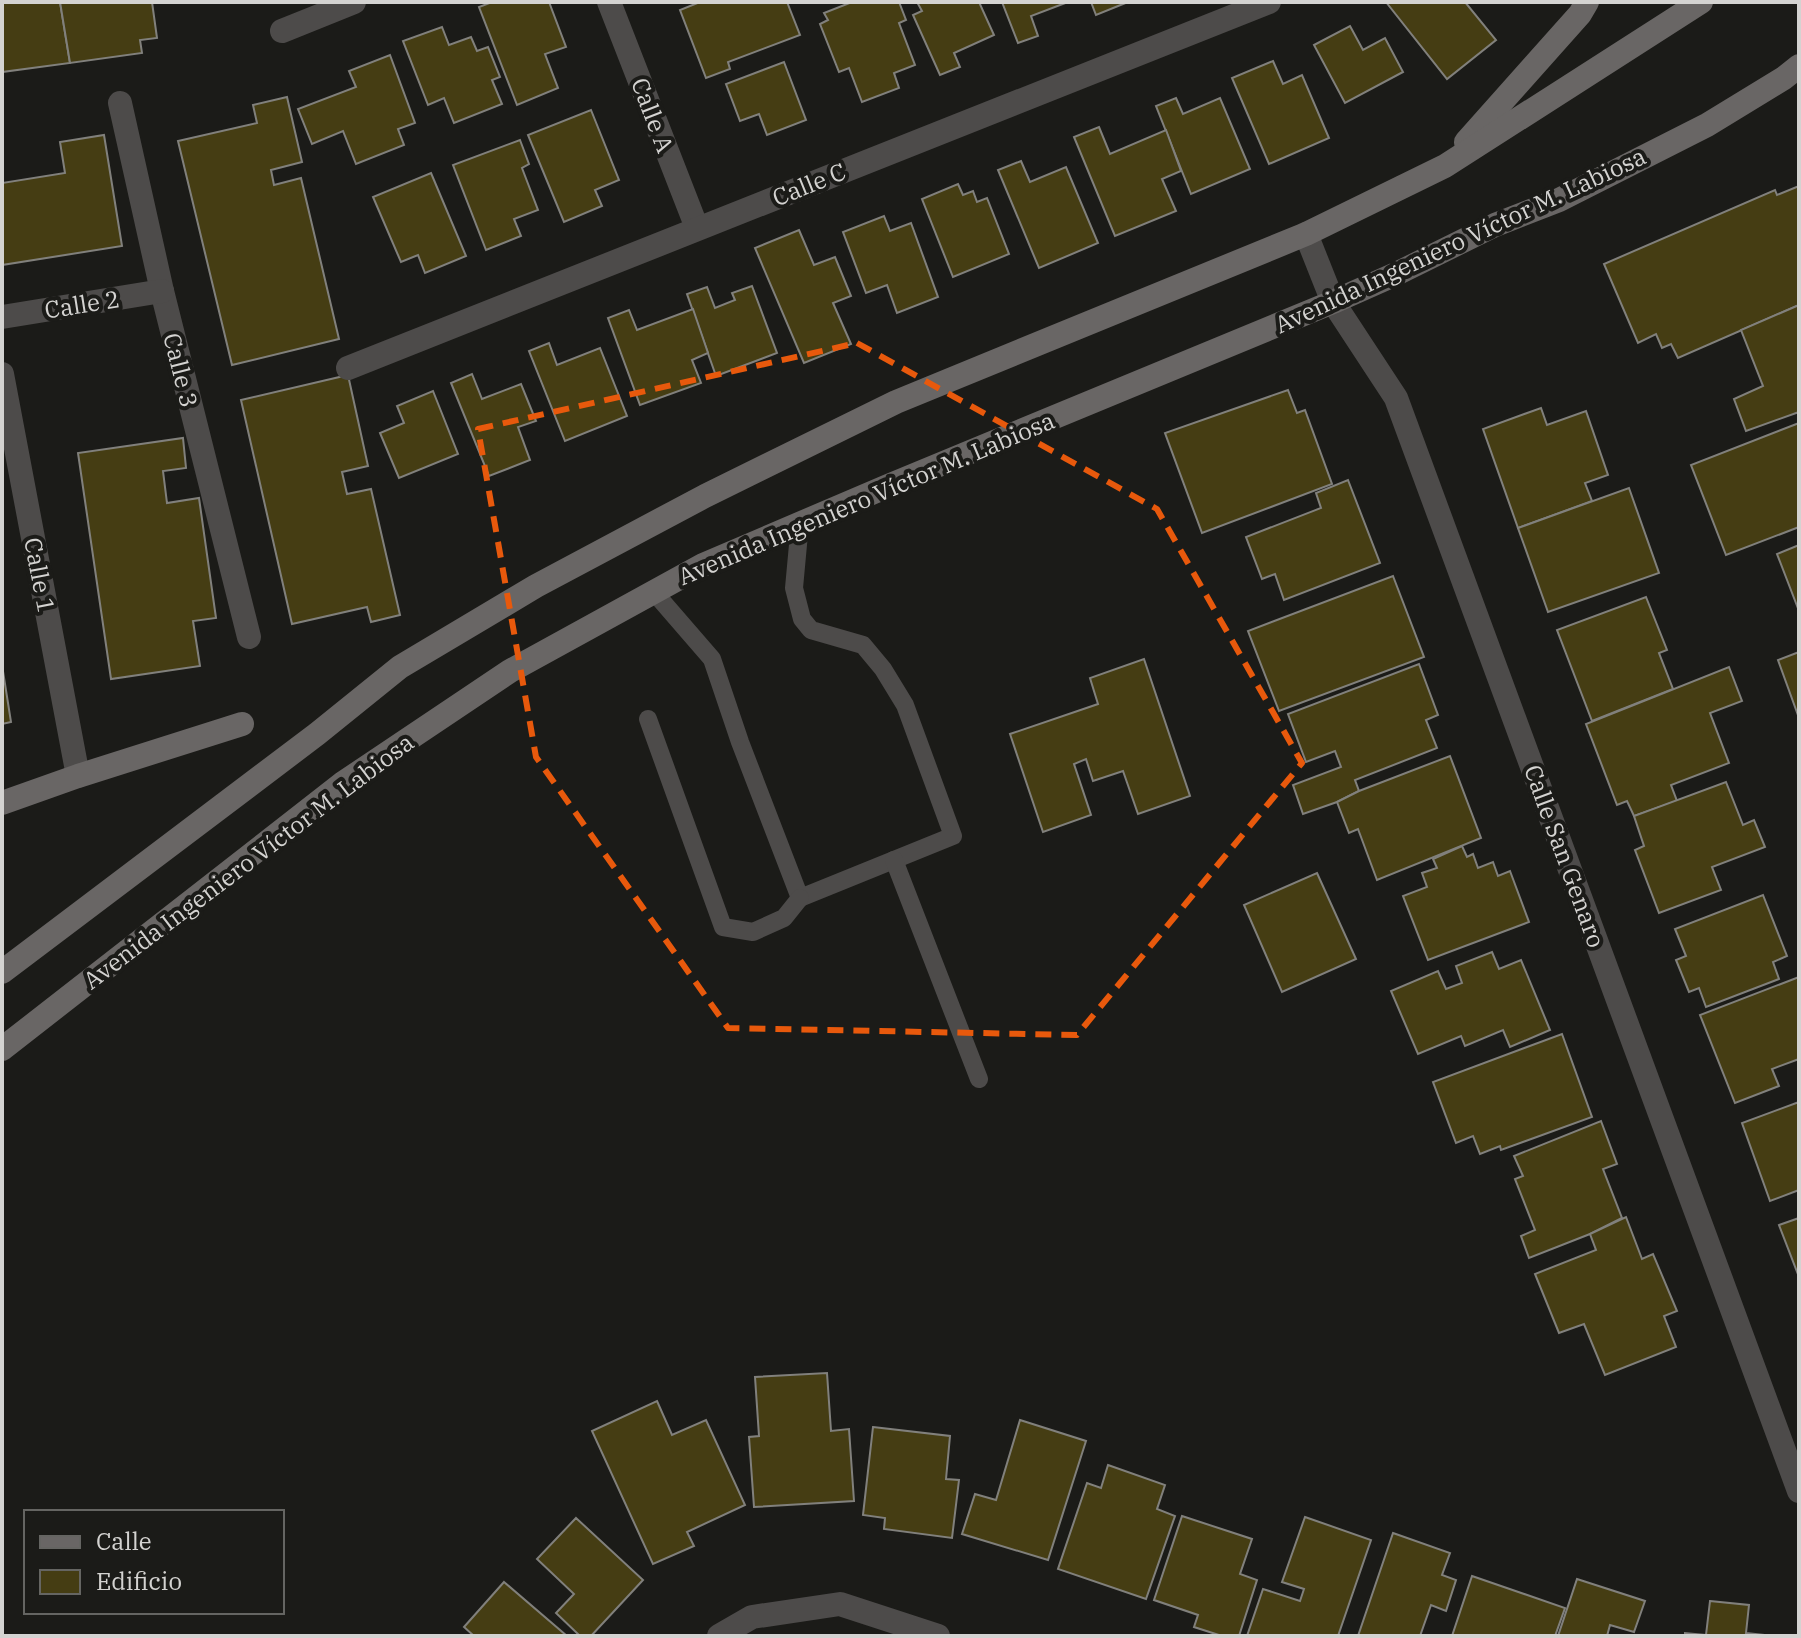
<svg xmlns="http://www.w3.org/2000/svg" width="1801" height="1638" font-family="'IBM Plex Serif',serif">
  <rect width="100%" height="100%" fill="#1b1b18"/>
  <g fill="#453d13" stroke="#81807c" stroke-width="2">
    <path d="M2,2h58l10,61 -68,9z"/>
    <path d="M60,2h92l5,36 -17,2 2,13 -72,10z"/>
    <path d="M492,2h57l17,45 -21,7 13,34 -41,17 -38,-98z"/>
    <path d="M700,2h87l13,33 -72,27 2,7 -24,9 -26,-68z"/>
    <path d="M852,2h47l7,18 -7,3 16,42 -21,8 5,15 -37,14 -13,-34 -10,4 -19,-48 8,-4 -4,-7z"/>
    <path d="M917,2h62l15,33 -40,18 6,14 -20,8 -27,-60 9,-4z"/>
    <path d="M1002,2h66l-37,14 7,20 -20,7z"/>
    <path d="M1091,2h37l-32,13z"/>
    <path d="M1386,2h79l31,38 -49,39z"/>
    <path d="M1350,26l13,24 22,-12 18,34 -58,31 -31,-58z"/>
    <path d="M442,27l7,18 22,-8 6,14 11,-4 12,30 -8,3 10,24 -48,19 -10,-25 -16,7 -25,-64z"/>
    <path d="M390,55l25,68 -17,6 6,16 -48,19 -13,-33 -31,13 -14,-35 58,-22 -7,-16z"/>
    <path d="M1273,61l10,23 19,-9 27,63 -60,26 -37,-86z"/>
    <path d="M784,62l22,58 -39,15 -8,-21 -19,7 -14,-37z"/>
    <path d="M287,97l15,65 -31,8 3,15 27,-7 38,161 -107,26 -54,-224 79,-18 -4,-18z"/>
    <path d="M1176,98l7,16 37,-16 30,71 -59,25 -35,-88z"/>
    <path d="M591,110l28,70 -24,10 7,16 -38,16 -36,-87z"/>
    <path d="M1099,127l11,27 56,-24 15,41 -19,8 14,32 -61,25 -41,-99z"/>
    <path d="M104,135l18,111 -120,19v-82l63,-10 -5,-31z"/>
    <path d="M520,140l9,24 -7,4 16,42 -24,9 7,17 -35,14 -33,-85z"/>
    <path d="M1021,161l9,21 36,-15 32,76 -59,25 -41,-98z"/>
    <path d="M431,173l35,83 -41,17 -7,-18 -17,7 -28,-65z"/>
    <path d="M958,184l5,11 10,-4 4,11 10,-4 22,56 -56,23 -31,-78z"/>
    <path d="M1799,186v119l-121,53 -7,-14 -9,4 -6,-14 -18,9 -34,-79 171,-74 2,5z"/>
    <path d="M884,216l6,15 21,-8 27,74 -41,16 -10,-28 -21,8 -23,-61z"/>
    <path d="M799,230l15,35 21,-8 16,39 -18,7 18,41 -47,19 -49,-115z"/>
    <path d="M752,286l25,67 -61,23 -29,-82 20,-7 8,21 20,-8 -3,-7z"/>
    <path d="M1799,305v107l-53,19 -12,-32 29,-13 -22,-56z"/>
    <path d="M693,309l15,44 -16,7 9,23 -61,22 -32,-87 21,-8 8,20z"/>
    <path d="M549,343l8,22 43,-17 27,68 -62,25 -36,-90z"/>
    <path d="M472,374l10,25 39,-15 15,37 -18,6 12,33 -41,16 -38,-93z"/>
    <path d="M348,375l20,91 -26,6 5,22 24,-5 29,126 -29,7 -4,-15 -75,17 -51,-224z"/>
    <path d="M1288,390l9,23 8,-3 27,74 -130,49 -37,-100z"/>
    <path d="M433,391l25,63 -59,24 -19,-45 24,-10 -7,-17z"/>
    <path d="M1541,408l6,17 39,-14 22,64 -23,8 7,18 -74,27 -35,-99z"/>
    <path d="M1799,423v104l-73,28 -35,-90z"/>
    <path d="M183,438l3,30 -23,3 4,32 32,-5 17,120 -23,3 7,45 -89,13 -33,-226z"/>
    <path d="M1348,480l32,83 -96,37 -9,-26 -13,5 -16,-42 75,-29 -5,-15z"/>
    <path d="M1629,488l30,85 -111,39 -30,-84z"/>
    <path d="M1799,545v66l-22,-57z"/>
    <path d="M1393,576l31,81 -145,54 -31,-80z"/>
    <path d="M1646,597l21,53 -8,3 14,36 -81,32 -35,-91z"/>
    <path d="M1799,652v66l-21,-58z"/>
    <path d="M1144,659l46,137 -52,18 -15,-43 -30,10 -7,-22 -12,5 17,51 -48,17 -33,-98 88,-30 -8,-26z"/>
    <path d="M1419,664l19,51 -12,5 11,28 -82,32 4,11 -22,11 -34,12 -10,-29 48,-18 -6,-16 -29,11 -18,-48z"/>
    <path d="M2,665l9,57 -9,2z"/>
    <path d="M1729,667l13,34 -32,12 19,50 -58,22 6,16 -43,15 -7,-15 -10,4 -31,-81z"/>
    <path d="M1450,756l31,82 -104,42 -19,-51 -9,4 -12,-31 22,-11z"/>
    <path d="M1726,782l17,43 11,-5 11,27 -53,20 9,23 -62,23 -24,-63 9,-4 -10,-30z"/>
    <path d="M1462,846l5,11 6,-3 5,14 15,-6 5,14 12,-5 19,51 -101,38 -25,-64 24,-9 -5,-14 15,-5 -4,-9z"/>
    <path d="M1317,873l39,86 -74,33 -38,-87z"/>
    <path d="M1763,895l24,61 -14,6 6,17 -73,28 -7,-19 -10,4 -13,-32 10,-4 -11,-27z"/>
    <path d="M1492,952l7,17 22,-9 29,70 -40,17 -7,-17 -38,16 -4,-10 -43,18 -27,-63 47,-20 8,18 16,-6 -6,-17z"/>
    <path d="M1799,977v82l-27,10 7,17 -44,17 -35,-88z"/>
    <path d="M1562,1034l30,83 -91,33 -1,-4 -20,8 -7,-18 -17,7 -23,-61z"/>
    <path d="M1799,1102v88l-29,11 -28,-78z"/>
    <path d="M1601,1121l16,43 -14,5 19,49 -32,16 -61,24 -8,-22 14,-6 -20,-51 8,-3 -9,-20z"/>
    <path d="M1626,1217l16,42 11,-5 24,57 -13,5 12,31 -71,28 -21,-51 -25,9 -24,-59 61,-24 -6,-16z"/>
    <path d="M1799,1218v59l-20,-52z"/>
    <path d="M827,1373l4,58 18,-2 5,72 -100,6 -5,-70 10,-1 -4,-59z"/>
    <path d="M657,1401l15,34 34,-15 39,85 -58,27 7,14 -41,18 -61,-133z"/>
    <path d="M1020,1420l66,21 -38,119 -86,-26 13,-40 21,6z"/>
    <path d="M873,1427l77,9 -4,43 13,1 -7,58 -68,-9 1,-11 -22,-3z"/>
    <path d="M1108,1465l57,20 -8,24 18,7 -29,83 -88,-30 29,-86 14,5z"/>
    <path d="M1182,1516l70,23 -12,35 17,6 -18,56h-17l-28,-9 4,-12 -44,-15z"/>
    <path d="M1305,1517l66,23 -33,96h-91l16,-47 37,12 4,-12 -22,-7z"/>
    <path d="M576,1518l67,62 -52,56h-11l-24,-23 18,-19 -37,-35z"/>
    <path d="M1393,1533l57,20 -8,22 14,5 -10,31 -15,-6 -11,31h-62z"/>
    <path d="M1472,1576l93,32 -10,28h-103z"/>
    <path d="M1577,1579l68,22 -11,31 -24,-7 -3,11h-49z"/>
    <path d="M504,1582l63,54h-93l-10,-9z"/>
    <path d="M1710,1601l39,4 -3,28 28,3h-89v-3l21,2z"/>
  </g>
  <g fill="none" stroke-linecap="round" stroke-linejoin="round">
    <g stroke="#4d4b4a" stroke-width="18">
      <path d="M654,592l58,67 28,83 60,156 153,-62 -48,-131 -22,-36 -20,-24 -52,-15 -9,-11 -8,-31 6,-65"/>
      <path d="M648,719l75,208 30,5 31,-14 16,-20"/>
      <path d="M894,860l85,219"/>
    </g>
    <g stroke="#4d4b4a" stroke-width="24">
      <path d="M609,2l88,226"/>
      <path d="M282,31l72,-29"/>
      <path d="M120,103l42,188 87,346"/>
      <path d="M1306,234l27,68 63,96 403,1093"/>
      <path d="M2,317l160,-26"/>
      <path d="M348,368l921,-366"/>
      <path d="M2,374l76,402"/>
      <path d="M719,1636l33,-19 88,-13 98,32"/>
    </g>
    <g stroke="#696665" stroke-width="24">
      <path d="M1466,142l114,-128 7,-12"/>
      <path d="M2,803l76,-27 164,-52"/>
      <path d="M2,972l315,-238 83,-67 136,-81 169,-90 191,-94 410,-168 139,-68 256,-164"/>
      <path d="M2,1049l341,-266 167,-112 193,-106 185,-79 445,-184 63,-28 99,-49 64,-25 148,-75 77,-47 15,-12"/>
    </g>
  </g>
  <path fill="none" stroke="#e8590c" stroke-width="6" stroke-dasharray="16 10" stroke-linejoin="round" d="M857,343l300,166 145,254 -225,272 -349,-7 -192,-271 -58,-328z"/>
  <g text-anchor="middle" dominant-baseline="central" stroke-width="8" stroke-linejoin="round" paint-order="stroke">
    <g font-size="24" fill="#d4d3d1" stroke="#1b1b18">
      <text transform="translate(653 115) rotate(69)">Calle A</text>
      <text transform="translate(809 184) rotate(-22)">Calle C</text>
      <text transform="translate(1460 240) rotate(-25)">Avenida Ingeniero Víctor M. Labiosa</text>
      <text transform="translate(82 304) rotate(-9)">Calle 2</text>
      <text transform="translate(181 370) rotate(76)">Calle 3</text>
      <text transform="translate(866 498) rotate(-23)">Avenida Ingeniero Víctor M. Labiosa</text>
      <text transform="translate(40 575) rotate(79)">Calle 1</text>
      <text transform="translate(1565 856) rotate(70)">Calle San Genaro</text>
      <text transform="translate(248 861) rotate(-37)">Avenida Ingeniero Víctor M. Labiosa</text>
    </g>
  </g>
  <rect width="1801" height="1638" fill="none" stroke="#d4d3d1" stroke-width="8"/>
  <rect x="24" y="1510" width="260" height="104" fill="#1b1b18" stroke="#656562" stroke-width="2"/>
  <rect x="40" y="1536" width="40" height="12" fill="#696665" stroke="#656562" stroke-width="2"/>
  <text x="96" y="1550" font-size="24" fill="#d4d3d1">Calle</text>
  <rect x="40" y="1570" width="40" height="24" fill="#453d13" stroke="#656562" stroke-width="2"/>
  <text x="96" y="1590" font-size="24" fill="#d4d3d1">Edificio</text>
</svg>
